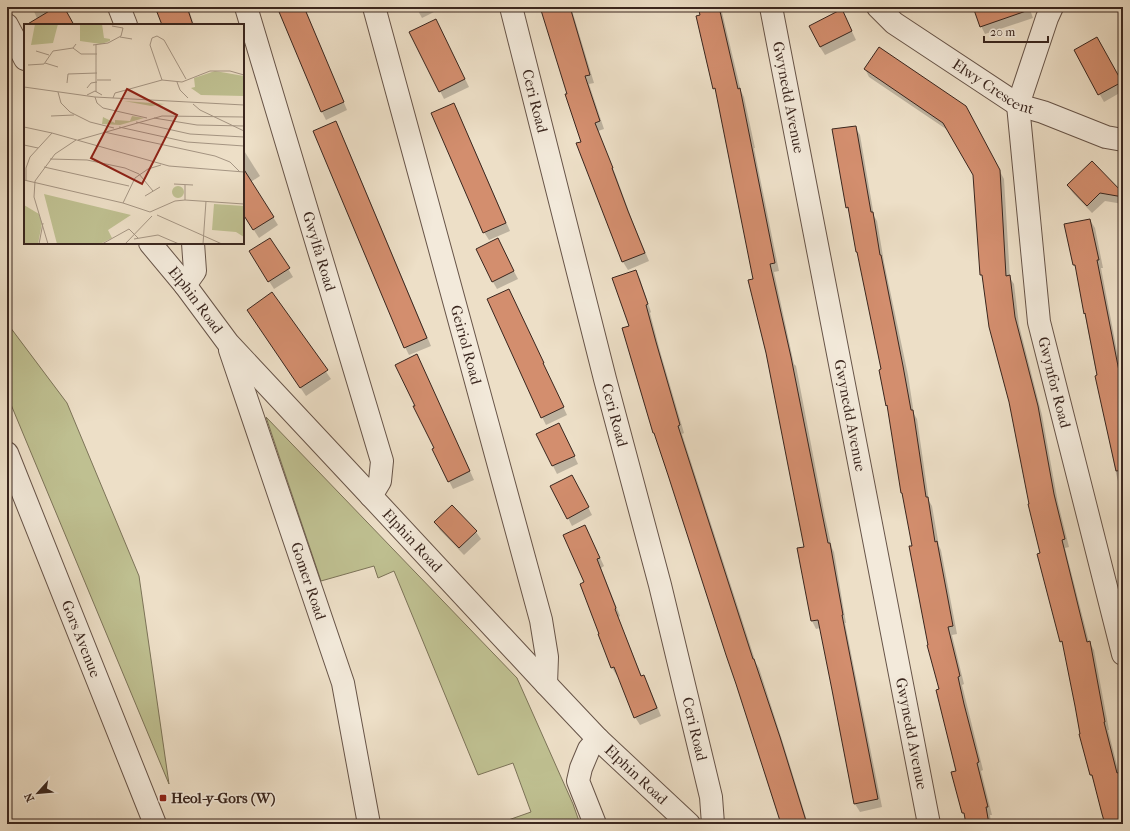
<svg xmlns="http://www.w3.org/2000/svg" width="1130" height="831" font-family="'IM FELL French Canon',serif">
  <rect width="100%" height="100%" fill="#eddfc7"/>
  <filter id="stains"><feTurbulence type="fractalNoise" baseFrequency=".005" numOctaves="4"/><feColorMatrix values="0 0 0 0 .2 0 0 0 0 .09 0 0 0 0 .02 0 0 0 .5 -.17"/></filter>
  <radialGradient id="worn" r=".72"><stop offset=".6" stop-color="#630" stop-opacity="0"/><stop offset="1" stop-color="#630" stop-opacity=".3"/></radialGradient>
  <g fill="#bfc091" stroke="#7c7358">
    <path d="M7,323l60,80 72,173 30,208 -162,-389z"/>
    <path d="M266,417l251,261 56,126 7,20h-83l34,-12 -18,-49 -35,12 -84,-204 -16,7 -4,-12 -53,15z"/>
  </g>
  <g fill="#0003">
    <path d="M32,7h31l10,18h-33z"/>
    <path d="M157,7h31l6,18h-31z"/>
    <path d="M278,7h26l43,103 -21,10 -4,-8z"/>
    <path d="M416,7h28l-22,11z"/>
    <path d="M541,7h30l23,76 -5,1 15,45 -6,2 18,45 16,44 17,41 -21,9 -5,-8 -46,-118 5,-2z"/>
    <path d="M699,7h26l1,4 -4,1 19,79 3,6 11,51h-1l25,123 -5,1 20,92 2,2 29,151 7,31 2,4 12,71h-1l37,184 -22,5 -5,-8 -35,-176 -4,1 -4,-8 -6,-73 -52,-268 -37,-186 -3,-6z"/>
    <path d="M974,7h55l4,11 -48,16 -4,-8z"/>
    <path d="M846,19l10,21 -31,15 -5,-8z"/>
    <path d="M436,20l33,67 -25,12 -4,-8z"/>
    <path d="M1080,59l31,5 12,22v5l-19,11z"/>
    <path d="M865,69l105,47 34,63 6,99 4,6 5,41 23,90 16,88 11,44 -4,1 24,94 5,8 15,80h-1l11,43 4,7v44h-17l-12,-43 -3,-6 -27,-128 -3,-6 -77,-362 -3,-5 -7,-99 -25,-44 -80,-54z"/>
    <path d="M454,104l4,8 52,119 -21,9 -5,-8z"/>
    <path d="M336,122l4,8 91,216 -22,9 -4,-8z"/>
    <path d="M855,127l5,8 14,81 3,5 7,41 24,113 6,39 3,5 12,82 3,5 7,40 2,4 16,84 -5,1 12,49 -2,1 21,85 -2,1 11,44h-2l1,9h-24l-15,-51 5,-1 -17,-82 -36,-193 -2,-4 -13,-84 -2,-4 -6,-35h1l-23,-114 -3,-4 -7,-41 -2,-4z"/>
    <path d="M243,149l17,27 -17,11z"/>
    <path d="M1068,186l55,9v9l-18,-3 -13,12 -19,-20z"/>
    <path d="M243,195l30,22 5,8 -19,13 -16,-25z"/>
    <path d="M1090,220l5,8 8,40h-2l20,104 2,3v127l-8,-33 -39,-200 -2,-4 -9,-40z"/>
    <path d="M270,239l23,38 -19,12 -19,-30z"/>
    <path d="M502,248l16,31 -21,10 -4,-7z"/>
    <path d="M635,271l5,8 11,33 -1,1 10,38 24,82 -2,1 74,229 3,5 25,78 24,78h-26l-151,-497z"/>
    <path d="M509,290l58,125 -21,10 -4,-8z"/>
    <path d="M272,293l59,86 -25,17 -53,-78z"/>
    <path d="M417,355l4,8 53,117 -21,9 -4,-8 -14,-32z"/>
    <path d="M563,432l15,32 -21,10 -20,-40z"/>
    <path d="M576,484l16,31 -20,11 -4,-8z"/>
    <path d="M435,522l41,10 5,7 -17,16 -24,-25z"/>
    <path d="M585,526l19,40 -3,2 19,48 -2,1 24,60 1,-1 5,8 13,32 -21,9 -5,-8 -17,-42 -1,1 -5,-8 -13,-33 2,-1 -16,-51z"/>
  </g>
  <g fill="#d38e6e" stroke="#3a261e">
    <path d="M56,7h8l10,18h-48z"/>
    <path d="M155,7h32l6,18h-31z"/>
    <path d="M277,7h27l40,95 -23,10z"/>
    <path d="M540,7h30l20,68 -5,1 15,45 -5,2 18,45h-1l16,43 17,42 -23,9 -46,-119 5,-1 -16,-48h2z"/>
    <path d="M698,7h21l19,82 2,-1 35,175 -5,1 21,93 30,151 7,35h2l13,72h-1l36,184 -24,5 -22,-114 -14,-70 -7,1 -14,-73 7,-1 -38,-194 -18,-73 5,-1 -38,-191 -2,1 -17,-73 4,-1z"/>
    <path d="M973,7h56v3l-49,17z"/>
    <path d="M842,9l10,22 -32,16 -11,-21z"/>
    <path d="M436,19l29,60 -26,13 -30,-60z"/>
    <path d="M1097,37l25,45 -24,13 -24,-45z"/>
    <path d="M879,47l87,59 34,64 6,106 4,-1 5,42 23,89 16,88 11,45 -3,1 25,102 3,-1 15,81h-1l13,51 3,-1 3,14v38h-18l-3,-10 -10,-39h-2l-11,-41h1l-5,-28 -13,-65 -2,1 -23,-88 3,-1 -12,-49h1l-20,-102 -20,-75 -7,-52h-2l-7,-100 -30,-52 -79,-54z"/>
    <path d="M454,103l52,120 -23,10 -52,-120z"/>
    <path d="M336,121l91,217 -23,10 -91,-217z"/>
    <path d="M856,126l15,86h2l7,43h1l22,111 8,44h2l13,87h2l7,45 2,-1 10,53 6,32 -5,1 12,49 -2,1 6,27 15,58 -2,1 11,44h-2l3,17h-23l-2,-11h-2l-11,-41 5,-1 -20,-81 3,-1 -12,-44h1l-19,-99h3l-10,-53h-1l-14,-88 -1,1 -7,-36 2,-1 -24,-117h-1l-8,-45 -2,1 -14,-79z"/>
    <path d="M1092,161l31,32v4l-23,-4 -13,13 -20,-21z"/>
    <path d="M243,168l31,49 -21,13 -10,-16z"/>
    <path d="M1090,219l9,41h-2l22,111 4,-1v100l-7,1 -21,-95 2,-1 -12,-62 -1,1 -9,-49h-2l-9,-41z"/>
    <path d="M270,238l20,30 -22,14 -19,-31z"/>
    <path d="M498,238l16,33 -22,11 -16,-33z"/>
    <path d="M636,270l12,34 -2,1 10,37 24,83 -2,1 75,233h1l26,78 27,87h-26l-45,-140 -10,-29 -58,-180 -14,-42h-1l-31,-105 7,-2 -17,-48z"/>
    <path d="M509,289l35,74h-1l21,44 -23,11 -54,-119z"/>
    <path d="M272,292l56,78 -28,18 -53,-78z"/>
    <path d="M417,354l53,117 -22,11 -16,-33 2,-1 -21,-42h2l-20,-41z"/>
    <path d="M559,423l16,33 -23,10 -16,-32z"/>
    <path d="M572,475l17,32 -22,12 -17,-33z"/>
    <path d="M452,505l25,26 -18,17 -25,-26z"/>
    <path d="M585,525l15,33 -3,1 19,49 -1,1 26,67 3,-1 13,33 -23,10 -20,-51 -3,1 -13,-34h1l-19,-50 4,-2 -21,-47z"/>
  </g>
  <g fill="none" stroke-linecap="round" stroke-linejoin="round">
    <defs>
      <g id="minor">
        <path d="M119,7l7,18"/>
        <path id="s1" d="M246,7l136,454 -2,20 -9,15"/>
        <path id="s2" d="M374,7l167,613 6,37 -1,27"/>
        <path id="s3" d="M511,7l94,372 55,206 51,212 2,27"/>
        <path id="s4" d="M771,7l158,817"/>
        <path id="s5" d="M878,7l16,16 124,82 25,7 63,25 17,3"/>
        <path id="s6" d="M1052,7l-5,11 -29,87 21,217 84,332"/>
        <path d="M7,25l18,34"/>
        <path id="s7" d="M150,243l35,42 43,58 143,153 175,188 52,55 91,85"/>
        <path d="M185,285l10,-14 -2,-28"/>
        <path id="s8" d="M230,350l113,333 26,141"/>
        <path d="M595,824l-17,-43 3,-13 8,-19 9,-10"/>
      </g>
      <g id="tertiary">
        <path id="s9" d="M7,453l148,371"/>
      </g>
    </defs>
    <use href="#minor" stroke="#675448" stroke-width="24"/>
    <use href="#tertiary" stroke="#675448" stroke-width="24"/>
    <use href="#minor" stroke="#f3eadb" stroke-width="22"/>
    <use href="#tertiary" stroke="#f3eadb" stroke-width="22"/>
  </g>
  <rect fill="#8f2418" stroke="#f3eadb" stroke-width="1.5" x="159" y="794" width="8" height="8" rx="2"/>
  <g text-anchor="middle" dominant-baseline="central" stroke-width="3" stroke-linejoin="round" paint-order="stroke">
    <g font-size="15" fill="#3a261e" stroke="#f3eadb">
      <text stroke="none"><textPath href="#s5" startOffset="141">Elwy Crescent</textPath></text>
      <text stroke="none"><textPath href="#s4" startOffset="92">Gwynedd Avenue</textPath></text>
      <text stroke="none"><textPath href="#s3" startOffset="97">Ceri Road</textPath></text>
      <text stroke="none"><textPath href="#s1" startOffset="255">Gwylfa Road</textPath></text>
      <text stroke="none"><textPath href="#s7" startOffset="73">Elphin Road</textPath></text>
      <text stroke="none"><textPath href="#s2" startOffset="350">Geiriol Road</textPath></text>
      <text stroke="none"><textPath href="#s6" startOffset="384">Gwynfor Road</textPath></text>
      <text stroke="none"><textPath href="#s3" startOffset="421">Ceri Road</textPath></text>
      <text stroke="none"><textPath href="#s4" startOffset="416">Gwynedd Avenue</textPath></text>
      <text stroke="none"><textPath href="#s7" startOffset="397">Elphin Road</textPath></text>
      <text stroke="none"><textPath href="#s8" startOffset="244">Gomer Road</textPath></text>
      <text stroke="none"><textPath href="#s9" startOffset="200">Gors Avenue</textPath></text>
      <text stroke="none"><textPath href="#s3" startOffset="745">Ceri Road</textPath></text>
      <text stroke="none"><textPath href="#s4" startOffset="740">Gwynedd Avenue</textPath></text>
      <text stroke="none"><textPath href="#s7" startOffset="721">Elphin Road</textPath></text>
    </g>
    <g font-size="15" font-weight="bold" fill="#3a261e" stroke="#f3eadb" text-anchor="start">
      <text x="171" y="798">Heol-y-Gors (W)</text>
    </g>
  </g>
  <g transform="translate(24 24)">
    <rect width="220" height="220" fill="#eddfc7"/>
    <path d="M11,0h23l-5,19 -22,2zM56,0h22l2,14 6,1v2l-9,3 -21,-3zM191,47l29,5v20l-43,-1 -10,-7 4,-1 -1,-9zM100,77l41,3 -14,2zM108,92l12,2 -24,7 -18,-1 1,-7 12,6v-3l15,1zM148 168a6 6 0 1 1 12 0a6 6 0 1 1-12 0ZM20,170l87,21 -23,15 4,8 -12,6h-43zM190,180l30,2v31l-8,-5 -24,-2zM0,181l15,9 3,9 -4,21h-14z" fill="#bfc091"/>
    <path fill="none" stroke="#a59583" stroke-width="1" d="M96,13l12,2M69,21l15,-2 13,-7 2,-8 -11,-2M72,21v47M49,24l8,6h16M12,27l13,4M21,39l13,4M4,41l16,-1 9,-13 20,-3 3,-4M73,56h14M138,56l-12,-35 2,-7 5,-2 7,4 22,39M153,58l3,8 8,8M43,59l1,-9 29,-1M0,63l71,10 149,8M63,64l4,-5 6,-1M34,68l3,11 9,9 20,10 24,6M63,71l8,-4 7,4M71,73l2,6 6,5 44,10M89,74l2,-5 11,-3 36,-10 20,2 28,-11h20l14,4M169,80l7,6 44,21M27,92l23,-1M130,94l43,7 47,1M112,98l54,12 54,3M0,103l28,6 117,33 75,6M95,103l68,15 57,4M80,108l111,24 15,6 10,10M54,116l84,-24 82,1M0,121l14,3M26,135l37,1 38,8 14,6 14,17M20,143l85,19M0,156l99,23 27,9M2,156v-12l4,-11 22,-24M150,160l19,1M161,161v15M121,172l15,-9M99,179l12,-25 13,-9 13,-4M126,188l25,-11 10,-1 59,4M133,191l65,29M105,205l9,9M110,215l24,-4 21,9M15,220l4,-21M24,220l-14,-47 1,-16 20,-27 21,-14M78,220l27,-15M101,220l27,-28M179,220l3,-43"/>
    <path fill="#8f2418" fill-opacity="0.15" stroke="#8f2418" stroke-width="2" d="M103,65l50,26 -35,69 -51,-26z"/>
    <rect width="220" height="220" fill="none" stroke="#3a261e" stroke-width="2"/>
  </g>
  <rect width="1130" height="831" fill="none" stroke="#eddfc7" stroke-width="24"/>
  <rect x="8" y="8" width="1114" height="815" fill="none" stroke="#3a261e" stroke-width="2"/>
  <rect x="12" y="12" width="1106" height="807" fill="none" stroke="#3a261e"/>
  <g transform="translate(38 793) rotate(243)" stroke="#f3eadb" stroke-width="3" paint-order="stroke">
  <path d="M0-3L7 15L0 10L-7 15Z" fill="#3a261e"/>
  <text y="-6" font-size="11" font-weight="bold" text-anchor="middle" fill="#3a261e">N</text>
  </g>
  <path d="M984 36v6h64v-6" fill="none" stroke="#3a261e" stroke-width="2"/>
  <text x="990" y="36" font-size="12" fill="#3a261e" stroke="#f3eadb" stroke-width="3" paint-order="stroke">20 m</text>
  <rect width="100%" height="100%" filter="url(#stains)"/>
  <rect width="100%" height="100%" fill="url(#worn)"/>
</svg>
